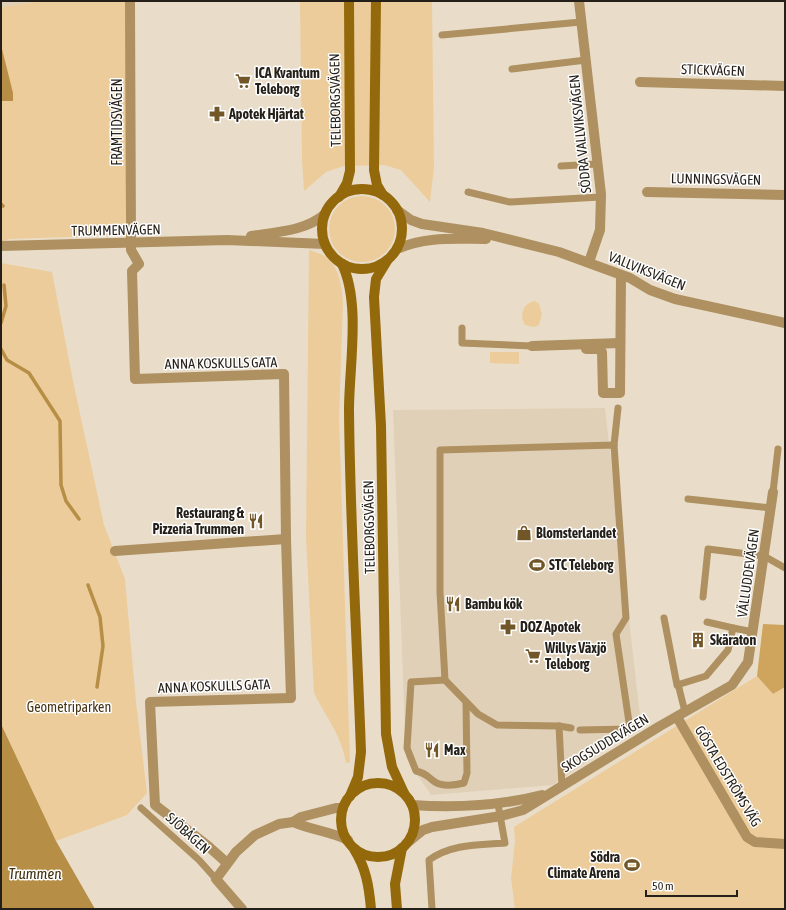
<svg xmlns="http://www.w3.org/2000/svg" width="786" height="910" font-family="'Asap Condensed',sans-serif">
  <rect width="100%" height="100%" fill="#e9ddc9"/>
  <g fill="#e0d0b7">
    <path d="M1,1h41l-41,6z"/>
    <path d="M605,408l36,317 -88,60 -122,10 -25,-37 -13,-348z"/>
  </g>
  <g fill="#eccc9a">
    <path d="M42,1h87l-4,234 -116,4 -8,3v-235z"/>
    <path d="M300,1h132l2,166 -4,35 -29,-32 -17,-5 -40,1 -18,6 -22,19 -2,-32z"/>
    <circle cx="362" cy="229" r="33"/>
    <path d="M309,250c5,2 13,4 17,7 14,11 16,31 17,47l-4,113 11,345 -4,1c-4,-27 -20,-46 -32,-70l-8,-156z"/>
    <path d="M1,263l51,9 21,109 31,144 21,54 11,123 11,91 -20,22 -71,26 -55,-117v-145l2,-2h-2z"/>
    <path d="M535,301l4,3 3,10 -3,11 -5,2 -9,-2c-6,-10 -2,-22 10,-24z"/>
    <path d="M490,352h29v12l-29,-1z"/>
    <path d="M757,676l16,18 12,-7v222h-270l-4,-31 4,-36 -1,-15z"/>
  </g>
  <path fill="#cfa45c" d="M763,624l22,1v62l-12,7 -16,-18z"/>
  <g fill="#b78e46">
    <path d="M1,45l12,48v8h-12z"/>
    <path d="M1,724l55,117 39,68h-94z"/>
  </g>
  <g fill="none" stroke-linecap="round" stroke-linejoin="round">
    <g stroke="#b78e46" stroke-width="3.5">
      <path d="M1,204l2,2"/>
      <path d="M1,323l5,-17 -2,-21"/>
      <path d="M1,349l6,11 22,13 31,48 1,64 5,16 13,18"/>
      <path d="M88,585l12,32 3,29 -6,41"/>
    </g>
    <g stroke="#ae9061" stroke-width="7">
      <path d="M442,35l139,-13"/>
      <path d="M512,69l74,-9"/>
      <path d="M561,166l36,-2"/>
      <path d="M468,192l42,10 91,-5"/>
      <path d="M462,328v15l70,3"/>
      <path d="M614,445l4,-37"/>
      <path d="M773,492l5,-43"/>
      <path d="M688,499l83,9"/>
      <path d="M703,597l5,-48 56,7 21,12"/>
      <path d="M664,618l13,67 29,-9 22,-26 5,-22 20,4"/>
      <path d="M707,622l26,6"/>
      <path d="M445,680l-34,2 -4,66 9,23c12,3 10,5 19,11 8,5 21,3 29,1l3,-10 -1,-70"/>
      <path d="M678,684l7,28"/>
      <path d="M559,726l3,60"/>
      <path d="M571,728l-12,-2 -62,-1 -19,-11 -33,-34 -5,-88v-142l174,-5 12,173 -10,16 14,95 -50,1"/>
      <path d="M141,808l58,52 17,19"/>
      <path d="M432,909l-3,-49c22,-16 49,-15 76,-17l-7,-39"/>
    </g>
    <g stroke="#ae9061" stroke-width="10">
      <path d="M130,1l1,243v6l8,14 -7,7 3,108 149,-5 2,165 5,159 -141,4 5,103 53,41 19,17"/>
      <path d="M579,1l22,193 -1,36 -11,32"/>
      <path d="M640,82l145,4"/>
      <path d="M647,192l138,3"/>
      <path d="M397,210l14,10 11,4 61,9 76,19 71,26 20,12 25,9 110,24"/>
      <path d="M251,236c25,-4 55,-5 74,-22"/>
      <path d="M1,246l226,-6 98,4"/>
      <path d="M397,249c28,-13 59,-10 89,-10"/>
      <path d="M532,346l88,-3"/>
      <path d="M586,349h12l4,3 1,41h17l1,-117"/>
      <path d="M115,551l171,-12"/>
      <path d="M677,717l70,120 8,5 30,2"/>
      <path d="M412,805c44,3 87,1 130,-10"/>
      <path d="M293,822c18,8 36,9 55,18"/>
      <path d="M406,844l17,-14 9,-3 69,-11 22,-6 137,-84 72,-41 16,-23 25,-170"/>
      <path d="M242,909l-26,-30 20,-27 19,-17 24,-11 14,-2 8,-5 35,-9h7"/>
    </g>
    <g stroke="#94690c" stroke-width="10">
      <path d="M376,1l-2,169 3,15 6,10"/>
      <circle cx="362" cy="229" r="40"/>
      <path d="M339,197l8,-14 3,-12 -1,-170"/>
      <path d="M387,261l-11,18 -2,18 7,129 5,308 6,33 12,26"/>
      <path d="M342,264c19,39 7,103 7,146 1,114 8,228 12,342l-3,25 -8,19"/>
      <circle cx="378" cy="820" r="37"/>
      <path d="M354,849c12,19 15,37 17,60"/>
      <path d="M397,909l-2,-25 7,-36"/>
    </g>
  </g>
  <defs>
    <symbol id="supermarket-bare" viewBox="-9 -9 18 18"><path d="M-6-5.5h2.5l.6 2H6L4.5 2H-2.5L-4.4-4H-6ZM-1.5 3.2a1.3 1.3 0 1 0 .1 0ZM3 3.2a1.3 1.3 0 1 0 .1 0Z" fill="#715628" stroke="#fff" stroke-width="2.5" paint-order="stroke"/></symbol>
    <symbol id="pharmacy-bare" viewBox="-9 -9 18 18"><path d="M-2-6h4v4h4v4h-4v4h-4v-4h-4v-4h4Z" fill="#715628" stroke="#fff" stroke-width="2.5" paint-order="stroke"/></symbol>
    <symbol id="restaurant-bare" viewBox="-9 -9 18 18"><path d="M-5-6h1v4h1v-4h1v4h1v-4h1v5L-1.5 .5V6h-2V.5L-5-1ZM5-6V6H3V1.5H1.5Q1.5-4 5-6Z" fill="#715628" stroke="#fff" stroke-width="2.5" paint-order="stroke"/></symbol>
    <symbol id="shop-bare" viewBox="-9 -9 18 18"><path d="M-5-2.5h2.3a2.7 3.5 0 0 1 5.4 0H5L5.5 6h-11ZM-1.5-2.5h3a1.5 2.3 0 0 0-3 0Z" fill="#715628" stroke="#fff" stroke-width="2.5" paint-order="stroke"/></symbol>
    <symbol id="stadium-bare" viewBox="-9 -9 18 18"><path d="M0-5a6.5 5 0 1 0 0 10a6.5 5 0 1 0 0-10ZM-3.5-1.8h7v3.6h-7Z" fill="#715628" stroke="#fff" stroke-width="2.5" paint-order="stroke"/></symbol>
    <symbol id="building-bare" viewBox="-9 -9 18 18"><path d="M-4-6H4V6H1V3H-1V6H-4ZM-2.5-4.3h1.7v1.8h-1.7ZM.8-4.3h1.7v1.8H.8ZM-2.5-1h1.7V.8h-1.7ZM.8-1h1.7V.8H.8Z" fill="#715628" stroke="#fff" stroke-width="2.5" paint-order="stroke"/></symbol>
  </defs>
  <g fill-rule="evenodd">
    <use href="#supermarket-bare" x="232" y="70" width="22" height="22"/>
    <use href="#pharmacy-bare" x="206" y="103" width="22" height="22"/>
    <use href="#restaurant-bare" x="245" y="510" width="22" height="22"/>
    <use href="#shop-bare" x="513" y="522" width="22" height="22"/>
    <use href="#stadium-bare" x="526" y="554" width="22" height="22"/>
    <use href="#restaurant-bare" x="442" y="593" width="22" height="22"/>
    <use href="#pharmacy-bare" x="497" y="616" width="22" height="22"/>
    <use href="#building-bare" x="687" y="629" width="22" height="22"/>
    <use href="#supermarket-bare" x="522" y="645" width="22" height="22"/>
    <use href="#restaurant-bare" x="421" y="739" width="22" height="22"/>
    <use href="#stadium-bare" x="621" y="854" width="22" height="22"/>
  </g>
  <g text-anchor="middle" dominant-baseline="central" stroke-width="3" stroke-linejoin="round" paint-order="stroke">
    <g font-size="14" fill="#241f18" stroke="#fff">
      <text transform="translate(713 70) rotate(2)">STICKVÄGEN</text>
      <text transform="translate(335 100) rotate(-91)">TELEBORGSVÄGEN</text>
      <text transform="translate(117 122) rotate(-90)">FRAMTIDSVÄGEN</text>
      <text transform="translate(580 134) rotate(-96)">SÖDRA VALLVIKSVÄGEN</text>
      <text transform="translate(716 179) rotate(1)">LUNNINGSVÄGEN</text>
      <text transform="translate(116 230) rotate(-1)">TRUMMENVÄGEN</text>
      <text transform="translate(647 271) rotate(22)">VALLVIKSVÄGEN</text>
      <text transform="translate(221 363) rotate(-1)">ANNA KOSKULLS GATA</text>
      <text transform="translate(369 527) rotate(-91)">TELEBORGSVÄGEN</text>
      <text transform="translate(748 573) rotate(-82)">VÄLLUDDEVÄGEN</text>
      <text transform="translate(214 686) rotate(-2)">ANNA KOSKULLS GATA</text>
      <text transform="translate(605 743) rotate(-31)">SKOGSUDDEVÄGEN</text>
      <text transform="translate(728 776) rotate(59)">GÖSTA EDSTRÖMS VÄG</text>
      <text transform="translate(188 833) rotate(42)">SJÖBÅGEN</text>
    </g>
    <g font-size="14" font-weight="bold" fill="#241f18" stroke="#fff" text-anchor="start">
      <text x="255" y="73">ICA Kvantum<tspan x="255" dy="16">Teleborg</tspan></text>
      <text x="229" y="114">Apotek Hjärtat</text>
      <text x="244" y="513" text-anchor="end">Restaurang &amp;<tspan x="244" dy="16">Pizzeria Trummen</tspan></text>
      <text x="536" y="533">Blomsterlandet</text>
      <text x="549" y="565">STC Teleborg</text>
      <text x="465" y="604">Bambu kök</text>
      <text x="520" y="627">DOZ Apotek</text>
      <text x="710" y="640">Skäraton</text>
      <text x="545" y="648">Willys Växjö<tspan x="545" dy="16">Teleborg</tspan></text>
      <text x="444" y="750">Max</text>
      <text x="620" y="857" text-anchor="end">Södra<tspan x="620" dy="16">Climate Arena</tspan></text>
    </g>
    <g font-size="14" fill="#473415" stroke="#fff">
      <text x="69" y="707">Geometriparken</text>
    </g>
    <g font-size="15" font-style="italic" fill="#402f0e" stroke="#fff">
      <text x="35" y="873">Trummen</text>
    </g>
  </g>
  <rect width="786" height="910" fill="none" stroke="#241f18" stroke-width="4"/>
  <path d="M646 890v6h91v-6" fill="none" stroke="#241f18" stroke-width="2"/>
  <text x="652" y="890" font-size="12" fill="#241f18" stroke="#ffffff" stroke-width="3" paint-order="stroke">50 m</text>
</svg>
